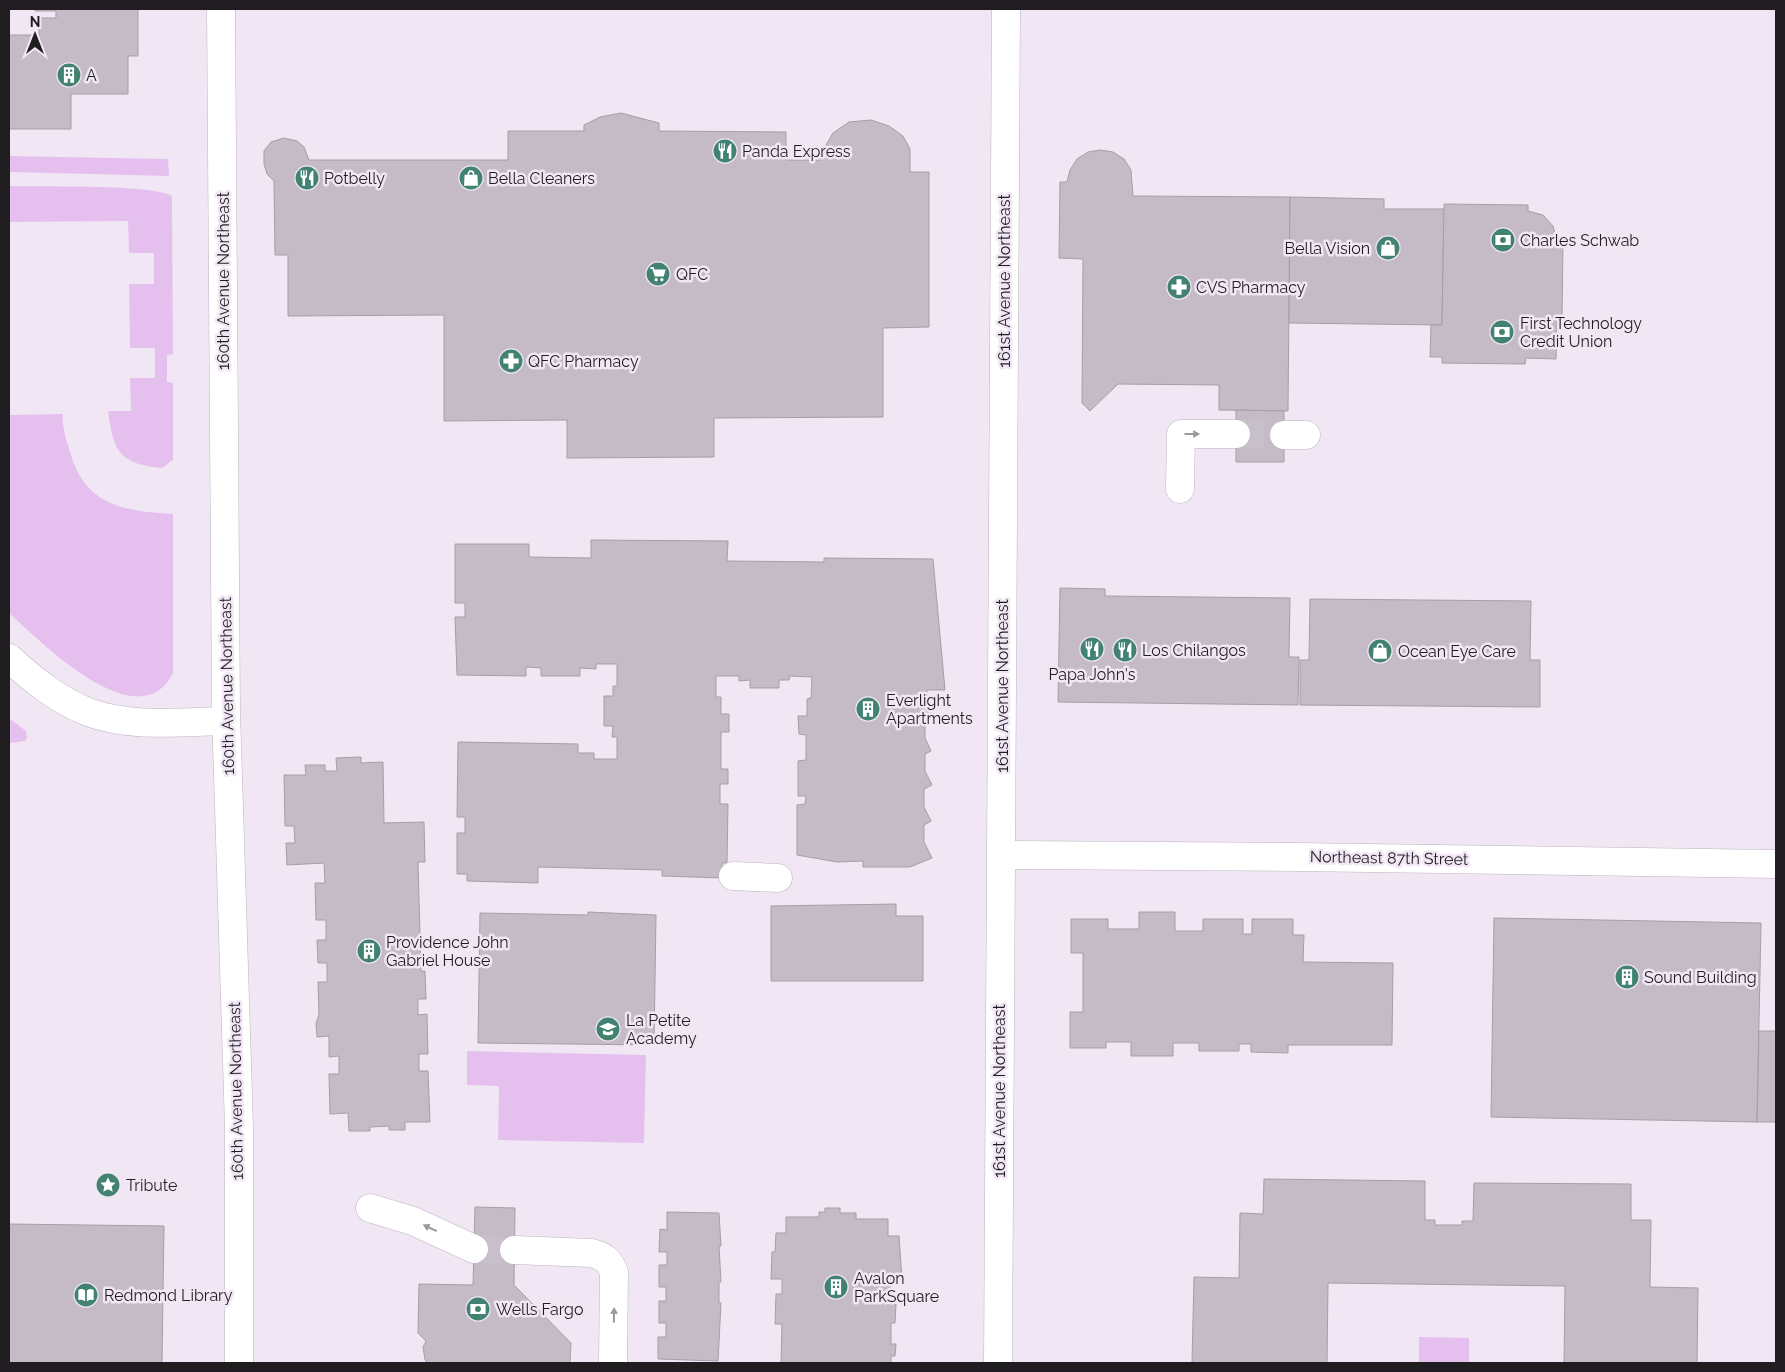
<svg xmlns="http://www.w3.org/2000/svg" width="1785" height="1372" font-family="Raleway,sans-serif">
  <rect width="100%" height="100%" fill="#f1e7f4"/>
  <g fill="#e5c0ef">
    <path d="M9,156l159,3 1,17 -160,-4z"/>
    <path d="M9,186c29,1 145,-2 163,10l1,158 -6,1v27l6,1v77l-11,8c-42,-4 -49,-16 -54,-57h23l-1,-33h25v-30h-25l-1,-64h25v-31h-25l-1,-32 -119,1z"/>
    <path d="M63,414c-1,13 3,25 7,38 15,54 54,59 103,62v159c-34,68 -132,-31 -164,-60v-198z"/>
    <path d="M9,718l17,13 1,7 -2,3 -16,2z"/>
    <path d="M467,1051l179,4 -2,88 -146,-3 1,-54 -32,-1z"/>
    <path d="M1419,1337l50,1v25h-50z"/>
  </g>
  <g fill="#c4bbc7" stroke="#a69da8">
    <path d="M35,9h103v47h-10v38h-57v35h-62v-94h30v-17h17v-7h-21z"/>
    <path d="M621,113l38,10v8l127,1v28h35l5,-15 7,-12 16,-11 22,-2 18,6 14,10 7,13v23h19v155l-46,1v89l-169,1v39l-147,1v-38l-123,1v-106l-156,1v-61h-13l-1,-74 -7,-7 -3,-10v-13l7,-9 13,-4 13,3 7,6 5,13h199v-29h76v-6l16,-8z"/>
    <path d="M1100,150l13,2 11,7 7,11 2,26 157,1 -2,214 -69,-1v-25l-101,-1 -28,27 -8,-8 1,-144 -24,-1 1,-76h7l3,-12 7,-11 11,-7z"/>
    <path d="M1290,197l94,2v10h60l-2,116 -153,-2z"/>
    <path d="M1444,204l84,1v6l15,4 10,11 4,15h6l-1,81 -5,-1 -1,38 -30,-1 -1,6 -83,-1v-6h-12l1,-32h11z"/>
    <path d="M1236,410l48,1v51h-48z"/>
    <path d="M591,540l137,1 -1,20 97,1v-4l109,1 12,131h-18v14l6,12 -8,4v18l6,13 -6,3v17l7,14 -8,4v18l7,14 -7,4v17l8,16 -22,9h-47v-6l-26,1 -40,-7v-50l8,-1 1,-8h-8v-35l8,-1v-25l-7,-1 -1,-18h9v-17l4,-1 1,-21 -22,-1 -1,4h-10v8h-29v-8l-11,1v-5h-23v21h5v17h8v18h-8v37h7v15h-8v20h8l-1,59h-5v15l-60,-2v-6l-124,-3v16l-71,-2v-7h-10v-41h8v-16h-8l1,-75 120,2v9h16v6h23v-22h-5l1,-11h-9v-30h9v-10h4v-22h-21v5l-16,-1v8h-39v-8l-15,-1v9l-69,-1 -2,-58h10v-14h-10v-59h74v13l62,1z"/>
    <path d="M1060,588l45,1v7l185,2 -1,59h10l-1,48 -240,-3z"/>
    <path d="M1310,599l221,2 -1,59h10v47l-240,-2v-45h9z"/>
    <path d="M361,757v6l22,-1 1,61 40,-1 1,40h-7l3,109h4l1,28h-8v16l9,-1 1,40h-9v17h9l2,51h-25v8h-16v-4l-19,1v4h-21l-1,-18 -18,1 -1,-40h10v-18l-10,1v-21l-12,1 -1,-13 3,-10 -1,-32h9v-19h-9l-1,-23h9v-20h-10l-1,-37h10l-1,-20 -37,2 -1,-22h9l-1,-17h-9l-1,-51h22l-1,-10h20v6h12l-1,-13z"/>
    <path d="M896,904v12h27v65h-152v-75z"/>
    <path d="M588,912l68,3 -2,130 -176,-2 2,-130 108,2z"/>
    <path d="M1139,912h36v19h28v-12h40v15h9v-15h41v16h11l-1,27 90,1 -1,82h-104v8l-37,-1v-8h-12v7h-40v-8h-26v13h-42v-14h-25v6h-36v-36h13v-59h-12v-34h37v10h31z"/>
    <path d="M1494,918l267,5 -4,199 -266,-5z"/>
    <path d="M1759,1031h17v91h-19z"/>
    <path d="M1264,1179l161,2v39h10v5h27v-4h11l1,-38 157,1v36h20l-1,67 48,1 -1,75h-133l1,-77 -237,-3 -1,80h-135l2,-86 45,1 1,-65 23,1z"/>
    <path d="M475,1207l40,1 -1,77 57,58 -1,20h-142l-3,-3 -2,-13 3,-6 -8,-8 1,-49 54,1z"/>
    <path d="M825,1208h15v5h16v6h32v17h11l3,43h-12v24l6,1 -1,19h-4v21h5l-1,12h-4v7h-110l1,-39h-7l1,-30h6v-15h-11l1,-27h3l1,-19h10v-16h33v-5h6z"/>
    <path d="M667,1212l52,1 2,33h-2l2,36h-2v21h2l-3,58 -60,-2v-22h8v-14h-7v-22h7v-14h-7v-22h8v-13h-8l1,-23 7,1z"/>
    <path d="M9,1224l155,2 -2,137h-153z"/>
  </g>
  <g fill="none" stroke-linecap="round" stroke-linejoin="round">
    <g stroke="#c7bfca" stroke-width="28" stroke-dasharray="28 14" stroke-linecap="butt">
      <path d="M1236,434l48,1"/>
      <path d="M474,1249l40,1"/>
    </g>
    <defs>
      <g id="minor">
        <path d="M221,9l5,703 13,415v236"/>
        <path d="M1284,435h22"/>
        <path d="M1180,489l1,-55h55"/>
        <path d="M9,658c24,22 49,42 79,54 42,16 94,10 138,9"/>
        <path d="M1001,855l296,2 479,7"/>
        <path d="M733,876l45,2"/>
        <path d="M370,1208l43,13 61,28"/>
        <path d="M514,1250l77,3c13,3 18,7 23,19l-1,91"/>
        <path d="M998,1363l8,-1354"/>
      </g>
    </defs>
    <use href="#minor" stroke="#bdb4c0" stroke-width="29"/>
    <use href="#minor" stroke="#fff" stroke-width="28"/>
  </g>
  <defs><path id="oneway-solid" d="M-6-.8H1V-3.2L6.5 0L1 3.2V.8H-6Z" transform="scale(1.25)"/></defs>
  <g fill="#9b999b">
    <use href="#oneway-solid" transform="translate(1192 434)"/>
    <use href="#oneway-solid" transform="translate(430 1228) rotate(-155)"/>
    <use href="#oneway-solid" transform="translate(614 1315) rotate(-89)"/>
  </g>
  <defs>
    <symbol id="building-disc" viewBox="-11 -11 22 22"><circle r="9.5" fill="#428270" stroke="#f1e7f4"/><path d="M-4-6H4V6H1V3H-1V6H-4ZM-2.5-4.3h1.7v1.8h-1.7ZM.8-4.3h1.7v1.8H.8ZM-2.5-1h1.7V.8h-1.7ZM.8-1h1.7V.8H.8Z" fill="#fff"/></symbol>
    <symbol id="restaurant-disc" viewBox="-11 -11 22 22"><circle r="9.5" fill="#428270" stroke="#f1e7f4"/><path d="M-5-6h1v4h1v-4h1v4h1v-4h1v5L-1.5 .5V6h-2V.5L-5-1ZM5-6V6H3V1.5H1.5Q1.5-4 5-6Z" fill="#fff"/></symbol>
    <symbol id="shop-disc" viewBox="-11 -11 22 22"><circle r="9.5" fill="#428270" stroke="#f1e7f4"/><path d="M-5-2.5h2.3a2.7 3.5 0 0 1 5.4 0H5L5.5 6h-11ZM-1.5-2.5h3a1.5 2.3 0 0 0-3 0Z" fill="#fff"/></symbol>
    <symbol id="bank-disc" viewBox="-11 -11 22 22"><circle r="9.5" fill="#428270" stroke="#f1e7f4"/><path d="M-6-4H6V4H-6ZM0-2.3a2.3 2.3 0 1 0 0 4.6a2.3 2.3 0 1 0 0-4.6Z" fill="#fff"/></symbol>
    <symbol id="supermarket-disc" viewBox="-11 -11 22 22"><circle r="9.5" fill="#428270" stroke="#f1e7f4"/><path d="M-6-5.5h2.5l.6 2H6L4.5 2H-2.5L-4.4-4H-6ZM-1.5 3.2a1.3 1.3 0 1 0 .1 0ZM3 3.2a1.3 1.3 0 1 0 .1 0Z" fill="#fff"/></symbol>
    <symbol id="pharmacy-disc" viewBox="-11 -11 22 22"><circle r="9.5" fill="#428270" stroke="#f1e7f4"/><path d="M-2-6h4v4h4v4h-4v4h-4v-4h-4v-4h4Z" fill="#fff"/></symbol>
    <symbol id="school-disc" viewBox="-11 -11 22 22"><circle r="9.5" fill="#428270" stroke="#f1e7f4"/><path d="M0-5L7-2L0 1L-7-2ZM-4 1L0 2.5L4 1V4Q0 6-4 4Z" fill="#fff"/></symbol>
    <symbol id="sight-disc" viewBox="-11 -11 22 22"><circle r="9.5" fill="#428270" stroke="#f1e7f4"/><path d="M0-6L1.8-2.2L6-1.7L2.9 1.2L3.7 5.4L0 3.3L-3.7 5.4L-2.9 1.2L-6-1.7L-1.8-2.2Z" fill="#fff"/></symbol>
    <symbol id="library-disc" viewBox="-11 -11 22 22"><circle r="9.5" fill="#428270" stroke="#f1e7f4"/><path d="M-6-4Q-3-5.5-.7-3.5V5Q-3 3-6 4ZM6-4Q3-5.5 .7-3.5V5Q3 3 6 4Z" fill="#fff"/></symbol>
  </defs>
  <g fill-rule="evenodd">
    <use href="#building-disc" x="55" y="61" width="28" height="28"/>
    <use href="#restaurant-disc" x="711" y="137" width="28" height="28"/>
    <use href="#restaurant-disc" x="293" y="164" width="28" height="28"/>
    <use href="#shop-disc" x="457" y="164" width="28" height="28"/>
    <use href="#bank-disc" x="1489" y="226" width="28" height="28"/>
    <use href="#shop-disc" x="1374" y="234" width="28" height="28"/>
    <use href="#supermarket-disc" x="644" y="260" width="28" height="28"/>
    <use href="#pharmacy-disc" x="1165" y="273" width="28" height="28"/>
    <use href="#bank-disc" x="1488" y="318" width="28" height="28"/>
    <use href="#pharmacy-disc" x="497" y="347" width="28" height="28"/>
    <use href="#restaurant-disc" x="1078" y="635" width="28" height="28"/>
    <use href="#restaurant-disc" x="1111" y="636" width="28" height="28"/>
    <use href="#shop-disc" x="1366" y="637" width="28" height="28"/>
    <use href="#building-disc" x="854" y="695" width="28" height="28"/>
    <use href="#building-disc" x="355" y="937" width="28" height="28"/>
    <use href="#building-disc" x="1613" y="963" width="28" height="28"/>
    <use href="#school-disc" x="594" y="1015" width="28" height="28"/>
    <use href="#sight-disc" x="94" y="1171" width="28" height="28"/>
    <use href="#building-disc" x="822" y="1273" width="28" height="28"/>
    <use href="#library-disc" x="72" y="1281" width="28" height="28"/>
    <use href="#bank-disc" x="464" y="1295" width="28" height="28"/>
  </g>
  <g text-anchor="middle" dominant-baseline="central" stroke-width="5" stroke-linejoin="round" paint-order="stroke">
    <g font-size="16" fill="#201d21" stroke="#f1e7f4" text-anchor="start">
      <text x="86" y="75">A</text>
      <text x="742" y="151">Panda Express</text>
      <text x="324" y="178">Potbelly</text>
      <text x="488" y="178">Bella Cleaners</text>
      <text x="1520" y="240">Charles Schwab</text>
      <text x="1370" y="248" text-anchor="end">Bella Vision</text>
      <text x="676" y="274">QFC</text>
      <text x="1196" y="287">CVS Pharmacy</text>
      <text x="1520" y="323">First Technology<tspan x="1520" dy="18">Credit Union</tspan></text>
      <text x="528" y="361">QFC Pharmacy</text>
      <text x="1142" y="650">Los Chilangos</text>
      <text x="1398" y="651">Ocean Eye Care</text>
      <text x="1092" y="674" text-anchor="middle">Papa John's</text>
      <text x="886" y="700">Everlight<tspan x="886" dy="18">Apartments</tspan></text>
      <text x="386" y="942">Providence John<tspan x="386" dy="18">Gabriel House</tspan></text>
      <text x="1644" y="977">Sound Building</text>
      <text x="626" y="1020">La Petite<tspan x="626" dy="18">Academy</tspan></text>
      <text x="126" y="1185">Tribute</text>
      <text x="854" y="1278">Avalon<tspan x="854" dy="18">ParkSquare</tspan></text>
      <text x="104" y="1295">Redmond Library</text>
      <text x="496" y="1309">Wells Fargo</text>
    </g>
    <g font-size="16" fill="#201d21" stroke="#f1e7f4">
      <text transform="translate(223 281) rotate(-90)">160th Avenue Northeast</text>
      <text transform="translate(1004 281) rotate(-90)">161st Avenue Northeast</text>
      <text transform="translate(227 686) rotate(-91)">160th Avenue Northeast</text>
      <text transform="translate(1002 686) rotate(-90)">161st Avenue Northeast</text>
      <text transform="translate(1389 858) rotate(1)">Northeast 87th Street</text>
      <text transform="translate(236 1091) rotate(-91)">160th Avenue Northeast</text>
      <text transform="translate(999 1091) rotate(-90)">161st Avenue Northeast</text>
    </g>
  </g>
  <rect width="1785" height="1372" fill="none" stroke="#201d21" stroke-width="20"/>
  <g transform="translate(35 35)" stroke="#f1e7f4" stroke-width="4" paint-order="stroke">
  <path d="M0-4L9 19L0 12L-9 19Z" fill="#201d21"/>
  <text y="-8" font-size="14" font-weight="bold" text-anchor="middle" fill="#201d21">N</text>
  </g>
</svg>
